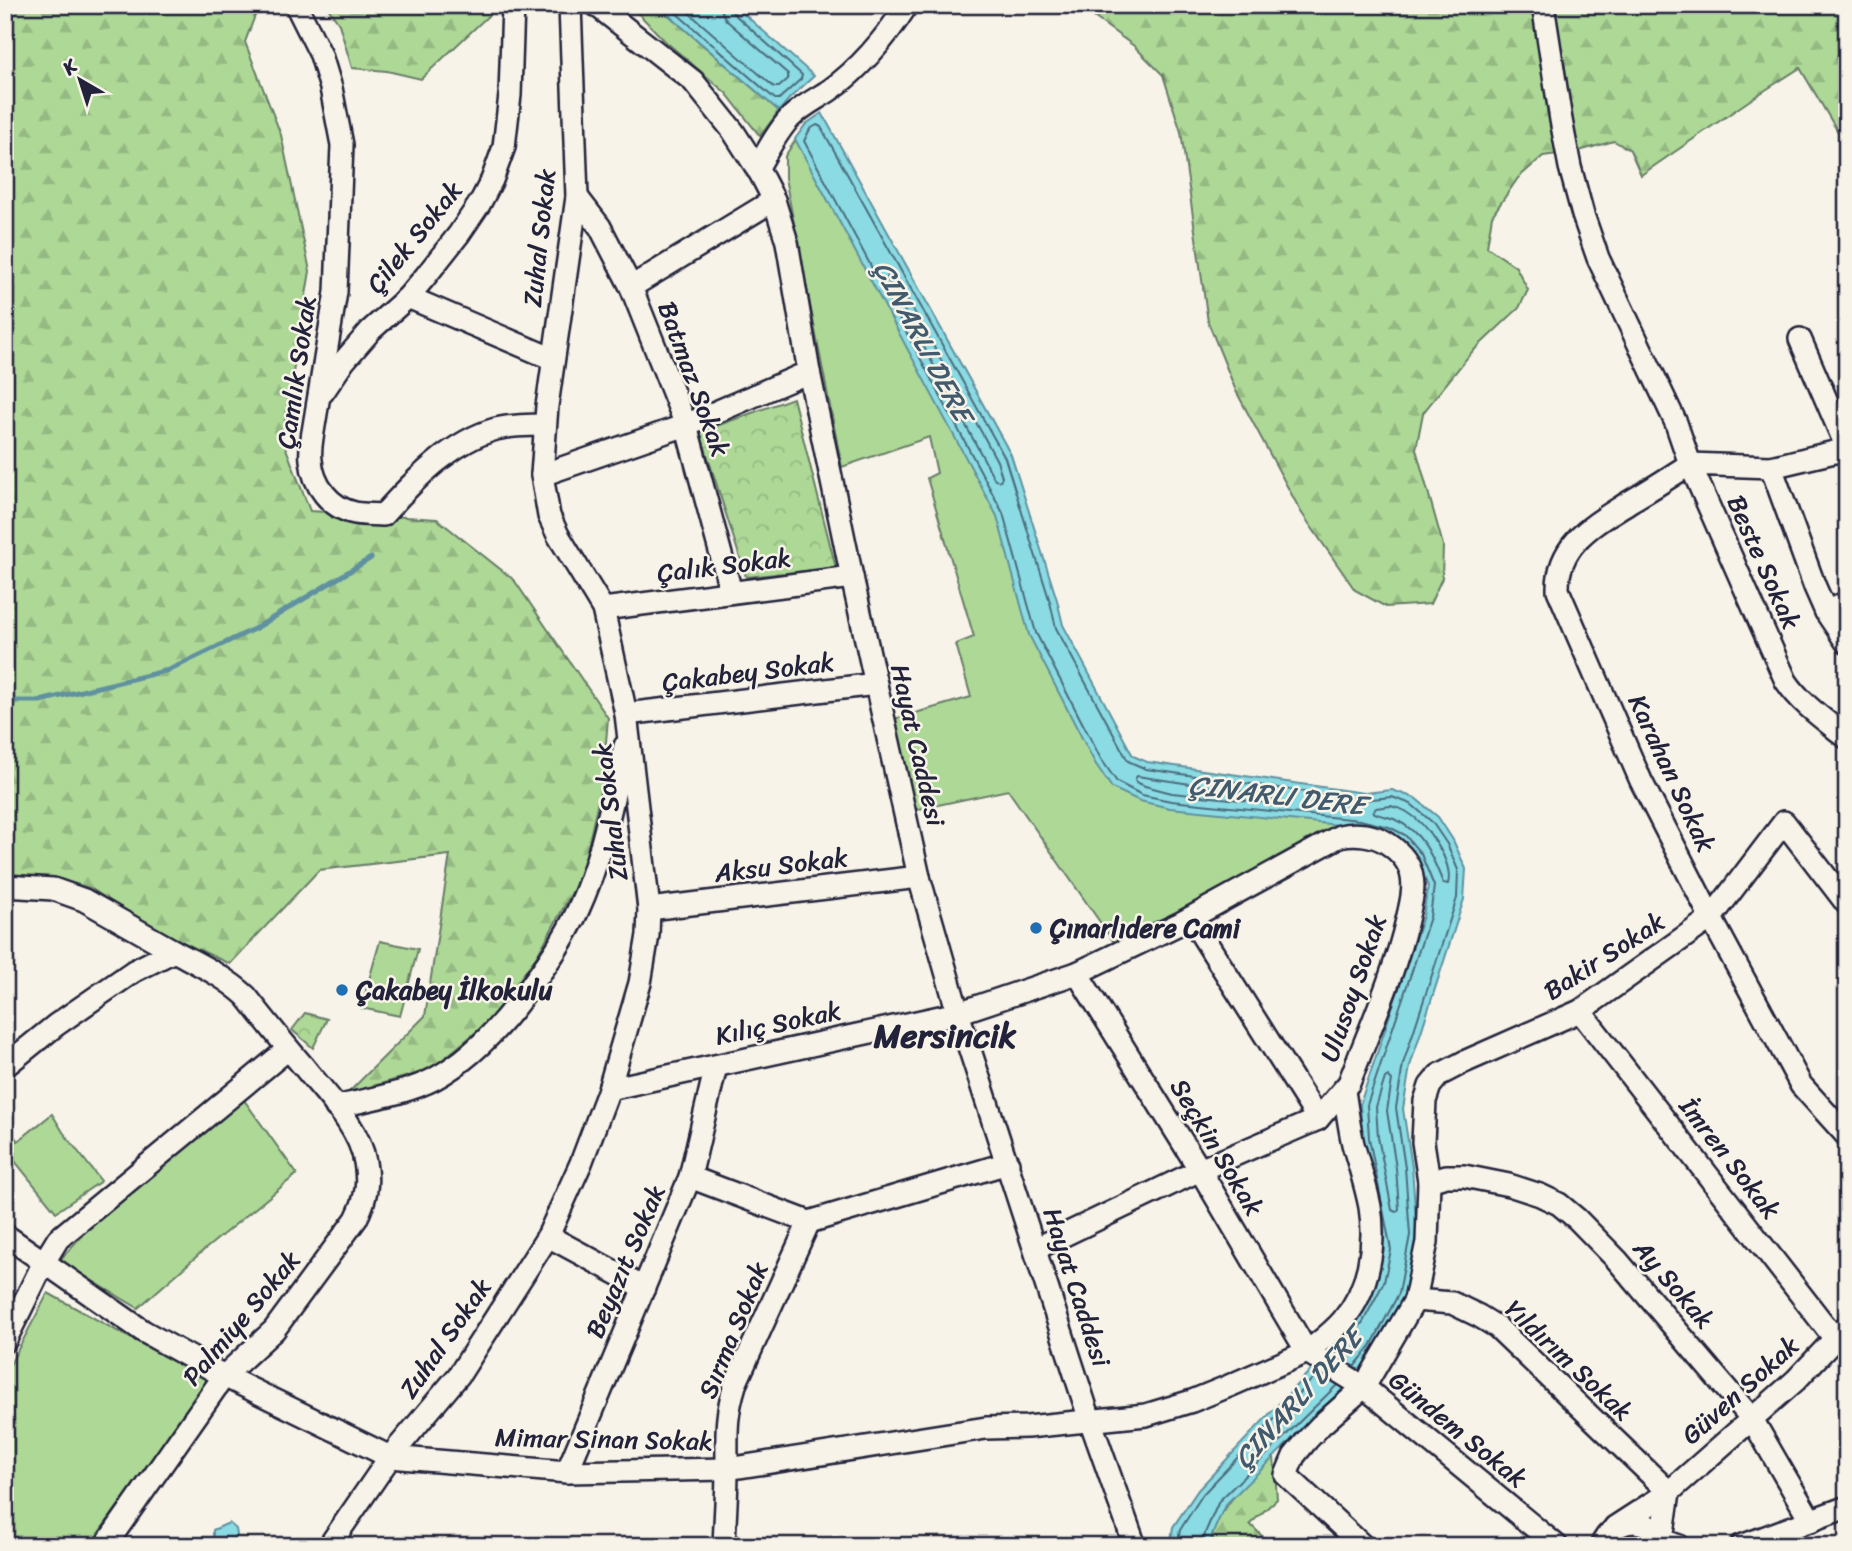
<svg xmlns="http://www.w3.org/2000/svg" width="1852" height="1551" font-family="Sriracha,sans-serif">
  <defs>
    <pattern id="forest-firs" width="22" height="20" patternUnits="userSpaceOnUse" patternTransform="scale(1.75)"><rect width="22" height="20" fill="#add896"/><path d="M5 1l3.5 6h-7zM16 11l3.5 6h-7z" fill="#95b982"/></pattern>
    <pattern id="park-crowns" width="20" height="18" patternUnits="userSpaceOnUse" patternTransform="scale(1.75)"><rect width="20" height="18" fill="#add896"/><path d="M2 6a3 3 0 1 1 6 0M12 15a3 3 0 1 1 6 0" fill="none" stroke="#95b982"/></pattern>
  </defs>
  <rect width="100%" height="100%" fill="#f7f3e8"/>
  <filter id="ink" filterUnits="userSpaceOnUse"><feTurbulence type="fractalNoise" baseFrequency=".0143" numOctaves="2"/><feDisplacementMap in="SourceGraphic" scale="14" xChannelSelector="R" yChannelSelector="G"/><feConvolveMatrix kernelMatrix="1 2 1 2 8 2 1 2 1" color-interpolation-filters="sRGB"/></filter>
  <g filter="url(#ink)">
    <g fill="#add896" stroke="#687d68" stroke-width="2">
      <path d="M806,124l312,635 266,47 -58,28 -210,111 -108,-155 -103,22 -21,-90 87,-25 -15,-53 18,-7 -47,-159 10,-5 -8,-36 -87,30 -57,-289v-22z"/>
      <path d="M380,941l38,8 -18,67 -39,-8z"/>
      <path d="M244,1100l53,74 -93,76 -66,58 -79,-47 49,-55z"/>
      <path d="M52,1114l11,18 38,49 -45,31 -51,-63v-23l13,15z"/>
      <path d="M48,1293l161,88 -120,165h-84v-172z"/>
    </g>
    <g fill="url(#forest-firs)" stroke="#687d68" stroke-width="2">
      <path d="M5,5h254l-14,37 36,93 29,136 -28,167 28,73 127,8 77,61 94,138 -5,60 -21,96 -45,82 -50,67 -57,47 -82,23 77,-77 25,-161 -131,15 -89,94 -76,-35 -64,-41 -40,-11 -45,1z"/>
      <path d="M326,5h166l-3,10 -68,64 -34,-8 -35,-3 -13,-44z"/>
      <path d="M630,5h27l122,106 -19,25 -34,-43 -60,-51z"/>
      <path d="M1089,5h758v142l-47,-79 -47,30 -112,77 -11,-25 -16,-9 -35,10 -36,5 -25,22 -26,38 -5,31 29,20 12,23 -9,18 -48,45 -48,60 -7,36 27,96 -1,33 -12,26 -44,3 -31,-17 -54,-78 -65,-121 -28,-69 -27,-190 -18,-57 -29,-29 -40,-29z"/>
      <path d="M1274,1457l3,42 -27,25 22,22h-61c3,-39 37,-63 63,-89z"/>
    </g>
    <g fill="url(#park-crowns)" stroke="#687d68" stroke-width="2">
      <path d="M793,398l43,170 -90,9 -46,-145z"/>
      <path d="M305,1013l22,6 -14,29 -21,-18z"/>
    </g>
    <g fill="#8adbe3" stroke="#6091a0" stroke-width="2">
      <path d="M657,5h77l80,71 -25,23 -10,12z"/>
      <path d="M822,113l189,342 46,145 6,25 70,131 14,6 217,31 28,-3 23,8 23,19 15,23 13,29 -2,30 -54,167 -7,43 9,58 5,69 -11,60 -29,54 -25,30 -127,125 -13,30 -1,11h-41l3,-19 25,-37 122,-130 36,-41 21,-40 7,-30 -22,-111 -2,-34 63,-188 5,-30 -12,-28 -57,-31 -189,-19 -30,-7 -28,-13 -17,-25 -66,-128 -32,-119 -202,-377 11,-15z"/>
      <path d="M229,1523l7,6 1,6 -5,11h-23l4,-6v-10z"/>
    </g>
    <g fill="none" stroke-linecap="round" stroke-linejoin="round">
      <g stroke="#4c6c7e" stroke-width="2">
        <path d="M667,5l108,94h4l22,-20 1,-4 -69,-62 -3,-8"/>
        <path d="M680,5l94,82h5l9,-8v-5l-62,-54 -4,-8 -1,-7"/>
        <path d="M889,273l4,1 90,161 14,26 5,16 -2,4 -5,-1 -108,-202z"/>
        <path d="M1137,776l134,20 3,4 -4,3 -98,-10 -27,-7 -9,-4 -1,-3z"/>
        <path d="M1391,806c5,2 12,3 16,6 19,11 47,50 41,72l-5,-1c-11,-28 -20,-51 -49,-64 -7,-3 -15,-3 -21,-7l3,-4z"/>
        <path d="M1388,1076l4,4 -5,31 9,57 3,41 -3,3 -4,-2 -14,-73 -2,-30 9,-29z"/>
        <path d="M1335,1355l28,-33 21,-40 7,-32 -22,-112 -2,-33 63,-188 4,-31 -13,-32 -16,-19 -16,-8 -29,-7 -189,-19 -29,-6 -25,-13 -16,-23 -65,-126 -33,-120 -199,-372 6,-12 7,-4 4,2 184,331 45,144 6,26 72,133 18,8 216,31 30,-3 19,7 21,18 15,22 11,26 -1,28 -54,166 -7,44 9,60 5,67 -11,58 -28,53 -17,21"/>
        <path d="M1177,1546l3,-16 23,-36 115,-121"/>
        <path d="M1204,1546l1,-13 14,-32 118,-116"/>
      </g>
      <path stroke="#6091a0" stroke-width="5" d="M5,701h35l129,-31 87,-42 115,-70"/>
      <defs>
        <g id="street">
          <path d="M296,5l25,50 10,33 11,57 -6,147 -24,146c-1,7 -2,15 -1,22 2,25 19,48 44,53 9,2 19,1 28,2 30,-34 69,-74 113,-86 16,-4 33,-4 49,-4"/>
          <path d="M596,5l97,76 40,50 27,42 14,27 13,42 22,130 43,205 67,300 39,136 132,407 45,126"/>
          <path d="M1543,5l18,115 9,47 13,48 15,43 78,165 14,41c-20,13 -40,26 -61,38 -34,22 -72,41 -71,88l83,191 70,137 90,167 46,51"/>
          <path d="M757,169c10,-17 19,-36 33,-51 13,-13 25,-18 40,-28 31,-22 57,-54 77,-85"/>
          <path d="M577,197l23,30 31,60 55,138 45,167"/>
          <path d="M631,287l143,-87"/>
          <path d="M408,297l145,62"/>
          <path d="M1800,339l47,109"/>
          <path d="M323,392l21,-31 27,-31 37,-33 17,-20 34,-43 21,-31 12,-23 12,-33 6,-52 3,-90"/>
          <path d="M1847,449l-76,18 -81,-3 96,217c16,24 39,39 61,57"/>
          <path d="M1771,467l44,120 11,25 21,31"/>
          <path d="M542,475l144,-50 123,-53"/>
          <path d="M603,609l249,-32"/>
          <path d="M1826,612l21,-10"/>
          <path d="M626,714l250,-30"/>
          <path d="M5,886l48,3 31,11 90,51"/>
          <path d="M649,909l270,-32"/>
          <path d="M1191,918l127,201"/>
          <path d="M1077,973l123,197 107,182c12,-10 26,-20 36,-32 26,-30 33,-75 27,-113 -4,-21 -11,-42 -17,-63 -4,-17 -6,-35 -9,-53"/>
          <path d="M1580,1011l256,329"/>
          <path d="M5,1066l51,-41 78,-54 40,-20c26,14 50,25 72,45 19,24 38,48 58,71 22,28 55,59 61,95 4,22 1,37 -9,57l-82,111 -50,46 -119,170"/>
          <path d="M609,1089l349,-76 119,-40 104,-50 159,-87c15,-4 35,-1 47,7 12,8 23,20 25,34 3,14 -2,29 -5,43 -13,56 -38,110 -58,163l-31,36 -118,51 -165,79"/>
          <path d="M336,1107c32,-8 69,-13 98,-28 35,-19 62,-47 86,-79 22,-28 43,-57 58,-90 24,-52 34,-109 47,-164"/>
          <path d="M690,1177l119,45 199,-59"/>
          <path d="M1429,1181l17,-5h18l45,9 31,10 19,9 18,15 40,41 135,159 59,102"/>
          <path d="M5,1235l138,96 81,45 166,81 177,15 160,-3 259,-41 41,-1 119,-12 46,-14 37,-15 78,-34 57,35 193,159"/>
          <path d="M548,1236l96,52"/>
          <path d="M1415,1300l37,3 27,13 18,11 172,165"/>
          <path d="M5,1341l39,-79 14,-23 230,-190"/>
          <path d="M567,1472l123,-295 26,-111"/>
          <path d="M1669,1492l-7,48 17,6"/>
          <path d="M1615,1527l54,-35 127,-112 51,-54"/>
          <path d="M329,1546l61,-89 69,-82 89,-139 33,-73 28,-74 31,-106 8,-48 1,-26 -23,-195 -23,-105 -45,-74 -9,-19 -7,-41 5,-69 30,-209 -7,-192"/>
          <path d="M724,1546c1,-26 3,-52 3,-78 0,-33 -2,-51 8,-83l74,-163"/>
          <path d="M1363,1546l-77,-71 8,-19 13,-16 14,-15 43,-38 51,-87 12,-58 2,-61 -6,-39 2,-41 5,-15 9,-11 25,-13 116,-51 131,-93 73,-96 63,82"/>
          <path d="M1601,1546c13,-30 51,-33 63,0"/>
          <path d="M1741,1546l106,-39"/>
        </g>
      </defs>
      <use href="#street" stroke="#22223b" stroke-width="26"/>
      <use href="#street" stroke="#f7f3e8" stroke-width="21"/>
    </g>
  </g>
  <g fill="#1f6fb2" stroke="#f7f3e8" stroke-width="2.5">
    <circle cx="1036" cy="928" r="7"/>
    <circle cx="342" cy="990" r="7"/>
  </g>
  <g text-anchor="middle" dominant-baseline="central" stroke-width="5" stroke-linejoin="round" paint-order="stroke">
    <g font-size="26" fill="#22223b" stroke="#f7f3e8">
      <text transform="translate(414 237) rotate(-51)">Çilek Sokak</text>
      <text transform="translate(539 238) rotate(-84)">Zuhal Sokak</text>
      <text transform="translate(296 372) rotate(-82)">Çamlık Sokak</text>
      <text transform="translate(694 379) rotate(70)">Batmaz Sokak</text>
      <text transform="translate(1764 562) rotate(66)">Beste Sokak</text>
      <text transform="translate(724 565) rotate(-7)">Çalık Sokak</text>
      <text transform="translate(748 672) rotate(-7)">Çakabey Sokak</text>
      <text transform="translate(918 745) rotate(77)">Hayat Caddesi</text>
      <text transform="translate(1672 773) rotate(65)">Karahan Sokak</text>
      <text transform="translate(610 812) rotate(-97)">Zuhal Sokak</text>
      <text transform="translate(781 865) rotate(-7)">Aksu Sokak</text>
      <text transform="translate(1604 956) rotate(-33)">Bakir Sokak</text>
      <text transform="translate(1353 988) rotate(-71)">Ulusoy Sokak</text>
      <text transform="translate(778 1023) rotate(-12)">Kılıç Sokak</text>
      <text transform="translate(1217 1147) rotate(59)">Seçkin Sokak</text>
      <text transform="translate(1730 1158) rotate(52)">İmren Sokak</text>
      <text transform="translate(625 1261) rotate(-67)">Beyazıt Sokak</text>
      <text transform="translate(1674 1284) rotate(49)">Ay Sokak</text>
      <text transform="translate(1077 1287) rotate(72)">Hayat Caddesi</text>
      <text transform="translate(241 1318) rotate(-50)">Palmiye Sokak</text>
      <text transform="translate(733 1330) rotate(-68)">Sırma Sokak</text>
      <text transform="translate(445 1338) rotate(-55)">Zuhal Sokak</text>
      <text transform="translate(1569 1360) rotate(43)">Yıldırım Sokak</text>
      <text transform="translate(1740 1390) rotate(-42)">Güven Sokak</text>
      <text transform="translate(1458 1429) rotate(39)">Gündem Sokak</text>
      <text transform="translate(604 1439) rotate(1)">Mimar Sinan Sokak</text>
    </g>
    <g font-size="26" font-weight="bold" fill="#22223b" stroke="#f7f3e8" text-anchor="start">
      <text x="1050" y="928">Çınarlıdere Cami</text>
      <text x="356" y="990">Çakabey İlkokulu</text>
    </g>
    <g font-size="28" font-style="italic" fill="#415a6d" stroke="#f7f3e8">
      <text transform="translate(923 341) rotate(62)">ÇINARLI DERE</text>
      <text transform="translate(1277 795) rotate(7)">ÇINARLI DERE</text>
      <text transform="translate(1298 1398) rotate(-48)">ÇINARLI DERE</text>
    </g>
    <g font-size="33" font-weight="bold" fill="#22223b" stroke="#f7f3e8">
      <text x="945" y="1036">Mersincik</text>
    </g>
  </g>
  <rect width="1852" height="1551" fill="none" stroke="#f7f3e8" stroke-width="28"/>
  <rect x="14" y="14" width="1824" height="1523" fill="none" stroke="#22223b" stroke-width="2.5" filter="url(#ink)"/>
  <g transform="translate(80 80) rotate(321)" stroke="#f7f3e8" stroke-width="5" paint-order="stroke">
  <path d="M0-5L12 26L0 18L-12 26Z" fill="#22223b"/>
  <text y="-10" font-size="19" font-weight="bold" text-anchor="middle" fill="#22223b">K</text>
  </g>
</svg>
